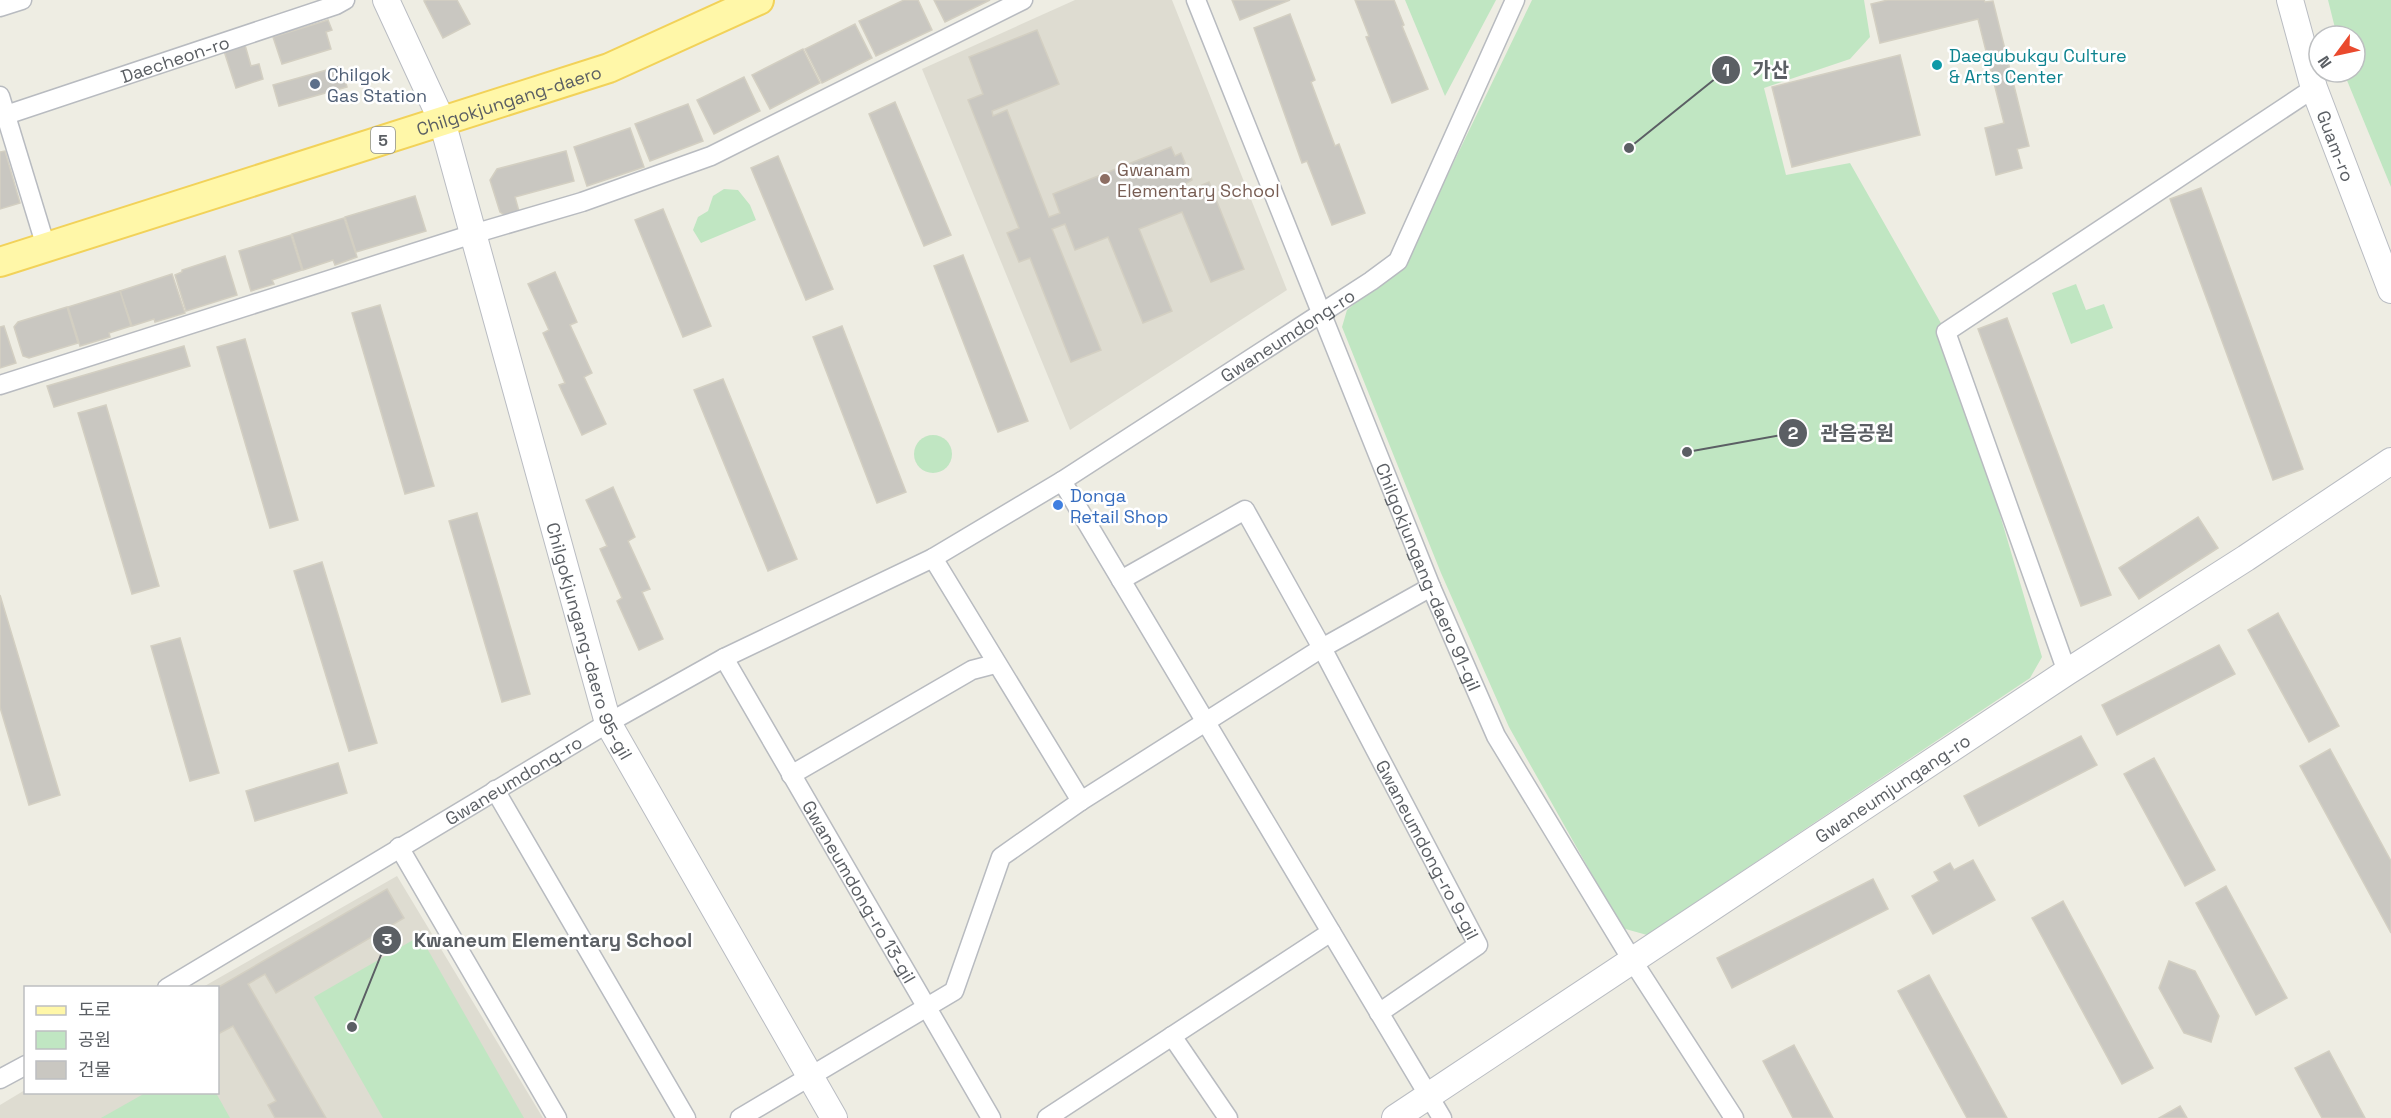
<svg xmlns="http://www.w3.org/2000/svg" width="2391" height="1118" font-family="'Space Grotesk','Noto Sans KR',sans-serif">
  <rect width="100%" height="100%" fill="#eeede3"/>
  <g fill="#dedcd1">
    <path d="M1075,0h97l115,290 -217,140 -148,-361z"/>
    <path d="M397,876l146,242h-543v-13l25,-15 1,2h192v-104l-15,-1z"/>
  </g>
  <g fill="#c0e6c2">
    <path d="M1405,0h91l-51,96z"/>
    <path d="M1532,0h332l6,37 -20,22 -86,29 22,87 64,-12 96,169 96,325 -12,21 -383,257 -25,-7 -113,-201 -68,-154 -99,-246 5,-17 59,-49z"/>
    <path d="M2328,0h63v187l-45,-109 -1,-6h10v-36h-18z"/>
    <path d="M724,189l14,1 12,15 6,15 -55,23 -8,-13 5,-13 10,-6 5,-15z"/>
    <path d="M2076,284l10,26 18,-6 9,24 -42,16 -19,-51z"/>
    <circle cx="933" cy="454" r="19"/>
    <path d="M420,936l104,182h-141l-69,-121z"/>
    <path d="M147,1092l69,1 14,25h-129z"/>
  </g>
  <g fill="#c9c7c1" stroke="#d3cfc2" stroke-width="1.5">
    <path d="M427,0h30l13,24 -27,14 -19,-37z"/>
    <path d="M904,0h14l14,30 -56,26 -17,-35z"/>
    <path d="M934,0h56l-45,22z"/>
    <path d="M1232,0h58l-50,20z"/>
    <path d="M1355,0h39l10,25 -2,1 26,63 -36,14 -26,-66 3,-1z"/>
    <path d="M1888,0h96l1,2 8,-1 36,145 -12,3 5,19 -26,7 -11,-47 19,-5 -26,-104 -98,24 -9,-39z"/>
    <path d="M1290,14l25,66 -4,2 24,64 4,-2 26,69 -33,12 -25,-64 -5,2 -48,-135z"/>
    <path d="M328,20l4,10 -6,2 5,17 -49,15 -9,-27z"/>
    <path d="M855,24l17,34 -50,25 -17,-34z"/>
    <path d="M1037,30l22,54 -67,27 1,5 14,-6 42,107 11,-4 -7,-19 118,-47 4,9 6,-3 11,27 -7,4 3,7 21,-9 35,87 -33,13 -29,-70 -43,17 33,82 -29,12 -35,-86 -33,13 -10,-26 -13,5 49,121 -30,12 -41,-104 -11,4 -12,-29 12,-5 -51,-128 15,-6 -14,-37z"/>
    <path d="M245,45l6,21 8,-2 4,15 -27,9 -12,-37z"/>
    <path d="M803,49l17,34 -50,26 -18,-34z"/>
    <path d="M1900,55l20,80 -128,32 -20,-80z"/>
    <path d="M341,66l6,21 -68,19 -6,-21z"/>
    <path d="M744,77l16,34 -46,23 -17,-34z"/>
    <path d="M895,102l56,133 -27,11 -55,-132z"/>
    <path d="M688,104l15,37 -53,20 -15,-37z"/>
    <path d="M630,128l14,39 -57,19 -13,-39z"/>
    <path d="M5,151l15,52 -20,6v-57z"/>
    <path d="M566,151l8,30 -59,16 5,18 -11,3 -9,-6 -10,-32 7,-11z"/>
    <path d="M778,156l55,133 -27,11 -55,-132z"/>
    <path d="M2201,188l102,281 -30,11 -103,-281z"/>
    <path d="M415,196l11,35 -70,21 -11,-35z"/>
    <path d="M663,209l48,117 -28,11 -48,-117z"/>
    <path d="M344,218l13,39 -22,8 -2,-5 -30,10 -11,-36z"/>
    <path d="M291,235l11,35 -30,10 2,4 -23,7 -12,-40z"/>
    <path d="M963,255l65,166 -30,11 -64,-166z"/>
    <path d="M225,256l12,39 -51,16 -11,-36 7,-3v-2z"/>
    <path d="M555,272l22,50 -7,3 22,48 -8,4 22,47 -24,11 -23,-50 6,-2 -22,-50 6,-3 -21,-46z"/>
    <path d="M172,274l13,39 -30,9 -1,-3 -22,7 -12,-35z"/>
    <path d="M120,291l11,35 -22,7 1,4 -30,9 -12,-39z"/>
    <path d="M380,305l54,181 -29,8 -53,-181z"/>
    <path d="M67,307l11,36 -49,15 -6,-2 -9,-29 4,-5z"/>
    <path d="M2007,318l104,277 -30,11 -103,-277z"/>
    <path d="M4,326l12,37 -16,5v-41z"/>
    <path d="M842,326l64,166 -29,11 -64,-166z"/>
    <path d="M245,339l53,181 -28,8 -53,-181z"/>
    <path d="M184,346l6,20 -136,41 -7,-21z"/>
    <path d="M723,379l74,180 -29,12 -74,-181z"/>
    <path d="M106,405l53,181 -27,8 -54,-181z"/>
    <path d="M613,487l22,50 -7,4 22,48 -8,3 21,47 -24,11 -22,-49 5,-3 -22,-49 7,-3 -21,-46z"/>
    <path d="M477,513l53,181 -28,8 -53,-181z"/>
    <path d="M2198,517l20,31 -79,51 -20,-31z"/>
    <path d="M322,562l55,181 -28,8 -55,-180z"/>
    <path d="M0,595l60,200 -31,10 -29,-98z"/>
    <path d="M2278,613l61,113 -30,16 -61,-112z"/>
    <path d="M180,638l39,135 -29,8 -39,-135z"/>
    <path d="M2219,645l16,29 -118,61 -15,-30z"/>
    <path d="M2081,736l16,29 -118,61 -15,-30z"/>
    <path d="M2330,749l61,112v72l-91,-167z"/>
    <path d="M2154,758l61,112 -30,16 -61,-112z"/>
    <path d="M338,763l9,30 -92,28 -9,-30z"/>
    <path d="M1973,860l22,40 -62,34 -21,-38 27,-15 -5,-9 16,-9 4,7z"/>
    <path d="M1873,879l15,30 -156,79 -15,-30z"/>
    <path d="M2226,886l61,112 -31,17 -60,-112z"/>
    <path d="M387,889l17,29 -128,75 -11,-19 -17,10 78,134h-51l-7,-13 8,-4 -43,-75 -15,8 -1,-46z"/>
    <path d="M2063,901l90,167 -31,16 -90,-166z"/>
    <path d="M2169,961l26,10 24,45 -8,26 -27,-9 -25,-45z"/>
    <path d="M1929,975l78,143h-40l-69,-127z"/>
    <path d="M1794,1045l39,73h-40l-30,-57z"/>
    <path d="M2329,1051l36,67h-43l-27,-50z"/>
    <path d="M2180,1106l7,12h-28z"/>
  </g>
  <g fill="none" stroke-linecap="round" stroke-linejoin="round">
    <defs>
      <g id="minor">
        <path id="s1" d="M1196,0l235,587 65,149 136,224 102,158"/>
        <path d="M0,7l22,-7"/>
        <path d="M0,96l46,151"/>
        <path id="s2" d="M6,115l330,-110 9,-5"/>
        <path d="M0,385l473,-151 109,-32 129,-46 312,-156"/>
        <path d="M1062,481l380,637"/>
        <path d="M933,558l148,243"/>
        <path id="s3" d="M1121,580l124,-70 77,138 156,297 -99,68"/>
        <path id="s4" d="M724,658l267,460"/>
        <path d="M2067,672l-121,-340 368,-244"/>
        <path d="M791,775l181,-105 23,-6"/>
        <path d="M495,790l191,328"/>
        <path d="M399,847l158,271"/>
        <path id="s5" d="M167,988l441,-265 116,-65 209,-100 129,-77 309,-200 27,-20 117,-261"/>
        <path d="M1172,1036l56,82"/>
        <path d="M0,1079l26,-14"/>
        <path d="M740,1118l214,-127 47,-134 80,-56 241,-153 109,-61"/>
        <path d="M1047,1118l284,-186"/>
      </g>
      <g id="secondary">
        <path id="s6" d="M386,0l56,121 166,602 226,395"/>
        <path id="s7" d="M2290,0l24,88 77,202"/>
        <path id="s8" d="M1395,1118l672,-446 179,-114 145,-97"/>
      </g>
      <g id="primary">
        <path id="s9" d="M0,262l609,-194 150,-68"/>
      </g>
    </defs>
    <use href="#minor" stroke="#b8bbc0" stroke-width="21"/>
    <use href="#secondary" stroke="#b9bcc2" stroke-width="28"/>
    <use href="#primary" stroke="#f2d259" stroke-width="32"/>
    <use href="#minor" stroke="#fff" stroke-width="18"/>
    <use href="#secondary" stroke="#fff" stroke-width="26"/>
    <use href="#primary" stroke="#fff7a8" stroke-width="28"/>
  </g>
  <circle fill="#0f9aa8" stroke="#fff" stroke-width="2" cx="1937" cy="65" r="6"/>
  <circle fill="#5c6f8a" stroke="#fff" stroke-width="2" cx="315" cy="84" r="6"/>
  <circle fill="#8d6e63" stroke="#fff" stroke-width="2" cx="1105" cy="179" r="6"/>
  <circle fill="#3f7fe0" stroke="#fff" stroke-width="2" cx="1058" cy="505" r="6"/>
  <g text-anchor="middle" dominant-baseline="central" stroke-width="5" stroke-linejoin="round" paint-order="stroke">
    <rect fill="#fff" stroke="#8c8f92" stroke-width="1.5" x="371" y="127" width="24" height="26" rx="4.5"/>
    <g font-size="16" font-weight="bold" fill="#5b5f64">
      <text x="383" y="140">5</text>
    </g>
    <g font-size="18" fill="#0d838f" stroke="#fff" text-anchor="start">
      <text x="1949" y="55">Daegubukgu Culture<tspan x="1949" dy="21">&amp; Arts Center</tspan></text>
    </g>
    <g font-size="18" fill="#5b5f64" stroke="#fff">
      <text stroke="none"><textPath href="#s2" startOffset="178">Daecheon-ro</textPath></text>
      <text stroke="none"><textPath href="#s9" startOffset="534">Chilgokjungang-daero</textPath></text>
      <text stroke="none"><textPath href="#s7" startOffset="153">Guam-ro</textPath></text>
      <text stroke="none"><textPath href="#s5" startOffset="1298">Gwaneumdong-ro</textPath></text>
      <text stroke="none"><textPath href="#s1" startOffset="622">Chilgokjungang-daero 91-gil</textPath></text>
      <text stroke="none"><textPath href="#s6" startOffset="674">Chilgokjungang-daero 95-gil</textPath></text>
      <text stroke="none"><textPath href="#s5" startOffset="404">Gwaneumdong-ro</textPath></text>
      <text stroke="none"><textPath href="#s8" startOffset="597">Gwaneumjungang-ro</textPath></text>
      <text stroke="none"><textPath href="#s3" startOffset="528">Gwaneumdong-ro 9-gil</textPath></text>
      <text stroke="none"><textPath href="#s4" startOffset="270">Gwaneumdong-ro 13-gil</textPath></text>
    </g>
    <g font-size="18" fill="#4e5e75" stroke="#fff" text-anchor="start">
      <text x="327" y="74">Chilgok<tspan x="327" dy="21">Gas Station</tspan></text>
    </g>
    <g font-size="18" fill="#785e54" stroke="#fff" text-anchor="start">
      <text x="1117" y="169">Gwanam<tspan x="1117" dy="21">Elementary School</tspan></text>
    </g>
    <g font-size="18" fill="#366cbe" stroke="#fff" text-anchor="start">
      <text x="1070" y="495">Donga<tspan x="1070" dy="21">Retail Shop</tspan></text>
    </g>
  </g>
  <path fill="none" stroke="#5b5f64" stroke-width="2" d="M1629 148L1726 70M1687 452L1793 433M352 1027L387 940"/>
  <g fill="#5b5f64" stroke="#fff" stroke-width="2">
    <circle cx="1629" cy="148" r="6"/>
    <circle cx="1687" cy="452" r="6"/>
    <circle cx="352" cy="1027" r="6"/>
    <circle cx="1726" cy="70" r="15"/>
    <circle cx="1793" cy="433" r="15"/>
    <circle cx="387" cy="940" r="15"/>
  </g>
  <g font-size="18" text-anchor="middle" font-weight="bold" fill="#fff">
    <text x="1726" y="76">1</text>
    <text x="1793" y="439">2</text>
    <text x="387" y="946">3</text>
  </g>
  <g font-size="20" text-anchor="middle" font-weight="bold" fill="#5b5f64" stroke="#fff" stroke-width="5" stroke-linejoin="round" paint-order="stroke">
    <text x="1771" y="77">가산</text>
    <text x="1857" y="440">관음공원</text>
    <text x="553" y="947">Kwaneum Elementary School</text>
  </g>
  <rect x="24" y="986" width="195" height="108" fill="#ffffff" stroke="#bdbfc1" stroke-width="1.5"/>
  <rect x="36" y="1006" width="30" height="9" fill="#fff7a8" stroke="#bdbfc1" stroke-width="1.5"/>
  <text x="78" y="1016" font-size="18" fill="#5b5f64">도로</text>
  <rect x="36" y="1031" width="30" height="18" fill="#c0e6c2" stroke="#bdbfc1" stroke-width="1.5"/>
  <text x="78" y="1046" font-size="18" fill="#5b5f64">공원</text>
  <rect x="36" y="1061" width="30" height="18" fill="#c9c7c1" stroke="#bdbfc1" stroke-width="1.5"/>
  <text x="78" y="1076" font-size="18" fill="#5b5f64">건물</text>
  <g transform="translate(2337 54) rotate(237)"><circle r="28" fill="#ffffff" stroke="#bdbfc1" stroke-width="1.5"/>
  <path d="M0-4.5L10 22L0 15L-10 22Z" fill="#ea4a2e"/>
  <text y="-9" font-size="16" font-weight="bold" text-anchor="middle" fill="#5b5f64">N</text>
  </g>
</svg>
